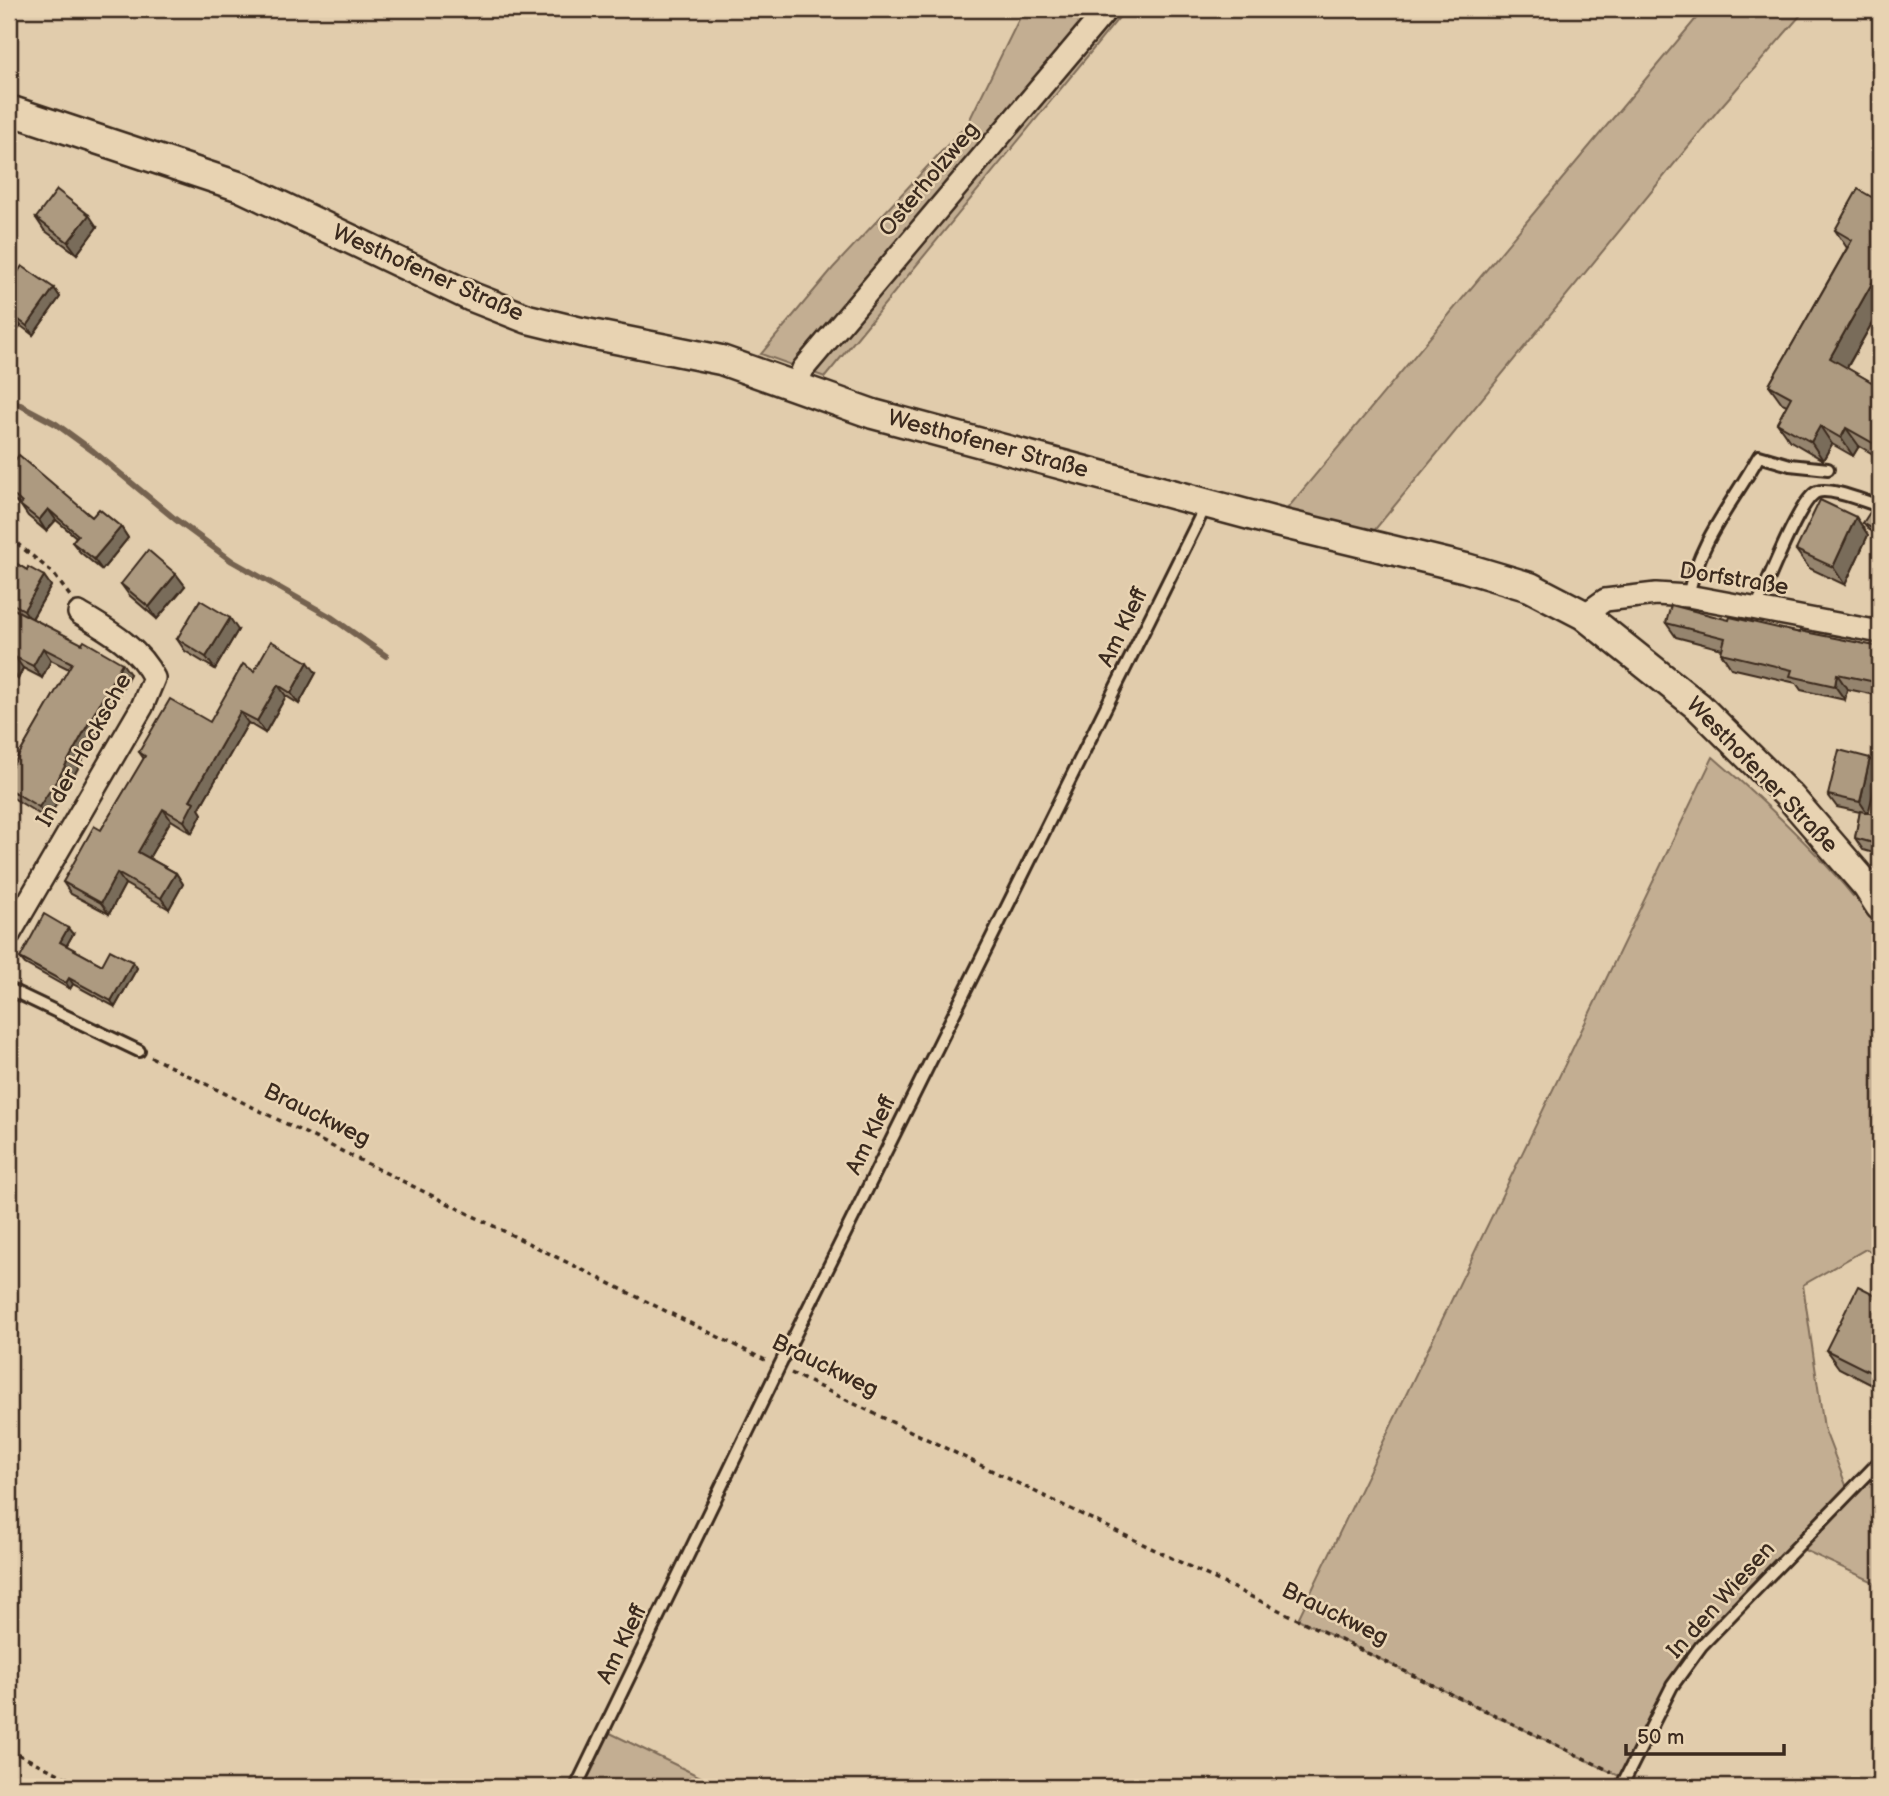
<svg xmlns="http://www.w3.org/2000/svg" width="1889" height="1796" font-family="'Balsamiq Sans',sans-serif">
  <rect width="100%" height="100%" fill="#e1ccac"/>
  <filter id="ink" filterUnits="userSpaceOnUse"><feTurbulence type="fractalNoise" baseFrequency=".0143" numOctaves="2"/><feDisplacementMap in="SourceGraphic" scale="14" xChannelSelector="R" yChannelSelector="G"/><feConvolveMatrix kernelMatrix="1 2 1 2 8 2 1 2 1" color-interpolation-filters="sRGB"/></filter>
  <g filter="url(#ink)">
    <g fill="#c3ae92" stroke="#7f6c58" stroke-width="2">
      <path d="M1024,9h102l-301,368 -64,-23 72,-86 135,-145z"/>
      <path d="M1704,9h102l-87,100 -355,434 -88,-21z"/>
      <path d="M1713,757c51,44 98,88 140,139 14,-10 23,-20 27,-37v397l-14,-7 -63,36 21,143 25,65 31,-32v124l-82,-38 -97,99 -76,133 -327,-160z"/>
      <path d="M604,1730l117,57h-145z"/>
    </g>
    <g fill="none" stroke-linecap="round" stroke-linejoin="round">
      <path stroke="#75624f" stroke-width="6" d="M9,399l47,25 37,27 82,68 57,42 99,56 55,39"/>
      <defs>
        <g id="lane">
          <path d="M1688,596c12,-57 43,-90 71,-140l31,9 38,4"/>
          <path d="M1756,608c10,-21 43,-109 61,-116 14,-5 48,10 63,14"/>
          <path d="M9,989l130,62"/>
          <path d="M576,1787l203,-420 427,-862"/>
          <path d="M1621,1787l51,-101 29,-40 179,-185"/>
        </g>
        <g id="street">
          <path d="M796,386l7,-17 304,-360"/>
          <path d="M1584,615l21,-15 51,-6 32,2 192,36"/>
          <path d="M9,935l133,-228 12,-29c-15,-31 -47,-48 -75,-65"/>
        </g>
        <path id="secondary" d="M9,110l232,77 231,110 56,22 53,13 140,28 152,54 403,108 190,46 64,19 54,28 115,92 92,91 76,88 13,20"/>
      </defs>
      <use href="#lane" stroke="#3b2a1e" stroke-width="16"/>
      <use href="#street" stroke="#3b2a1e" stroke-width="26"/>
      <use href="#secondary" stroke="#3b2a1e" stroke-width="33"/>
      <g stroke="#3b2a1e" stroke-width="3.5" stroke-dasharray="5 5" stroke-linecap="butt">
        <path d="M1871,201l9,-8"/>
        <path d="M9,537l43,35 18,24"/>
        <path d="M151,1057l614,303"/>
        <path d="M791,1373l821,399"/>
        <path d="M9,1750l77,37"/>
      </g>
      <use href="#lane" stroke="#e8d3b2" stroke-width="10"/>
      <use href="#street" stroke="#e8d3b2" stroke-width="21"/>
      <use href="#secondary" stroke="#e8d3b2" stroke-width="28"/>
    </g>
    <g fill="#95846e" stroke="#3b2a1e" stroke-width="2">
      <path d="M1880,202v107l-33,59 33,19v71l-21,-12 -6,10 -21,-12 -9,16 -34,-20 -12,-17 10,-18 -5,-2 -13,-18 78,-137 -12,-18z"/>
      <path d="M36,218l61,9 -20,27 -33,-24z"/>
      <path d="M9,285l45,3 6,9 -27,38 -12,-9 -12,14z"/>
      <path d="M9,453l83,64 29,10 7,11 -26,32 -22,-18 -8,-10 4,-5 -20,-17 -10,11 -18,-15 -7,-10 -12,-10z"/>
      <path d="M1880,514v22l-12,-7 -5,-6z"/>
      <path d="M1856,517l12,18 -23,50 -36,-17 -13,-18z"/>
      <path d="M9,559l18,11 17,6 7,10 -19,33 98,55 -63,114 -20,31 -37,-23 -1,-24 60,-103 -18,-9 -9,18 -19,-10 -5,11 -9,-5v-59l3,-6 -3,-1z"/>
      <path d="M176,574l9,12 -28,33 -28,-24 -8,-11z"/>
      <path d="M1729,620l151,27v49l-33,-7 -2,11 -44,-10 -5,-7 -65,-15 -10,-15 1,-4 -46,-12 -10,-14z"/>
      <path d="M238,630l-23,39 -30,-18 -8,-12z"/>
      <path d="M254,671l62,2 -17,31 -13,-8 -21,37 -17,-10 -49,86 3,5 -10,19 -21,-13 -22,38 27,15 7,11 -14,25 -44,-25 -16,30 -38,-20 -8,-12 38,-52 43,-71 -5,-7 71,-30z"/>
      <path d="M1870,758l9,12 -11,43 12,4v38l-17,-5 -8,-12 5,-26 -23,-5 -9,-12z"/>
      <path d="M73,934l-7,12 36,19 31,-3 4,6 -22,39 -42,-23 -3,5 -45,-25 -5,-6z"/>
      <path d="M1880,1297v92l-41,-21 -13,-18z"/>
    </g>
    <g fill="#796c5a" stroke="#3b2a1e" stroke-width="2">
      <path d="M9,207l4,6 -4,6z"/>
      <path d="M89,215l8,12 -20,27 -9,-12z"/>
      <path d="M1880,269v40l-38,67 -12,-18z"/>
      <path d="M54,288l6,9 -27,38 -6,-9z"/>
      <path d="M15,317l6,9 -12,14v-16z"/>
      <path d="M1820,426l12,18 -9,16 -12,-18z"/>
      <path d="M1846,428l13,18 -6,10 -12,-18z"/>
      <path d="M48,509l8,11 -10,11 -7,-11z"/>
      <path d="M1856,517l12,18 -23,50 -12,-18z"/>
      <path d="M121,527l7,11 -26,32 -8,-11z"/>
      <path d="M176,574l9,12 -28,33 -8,-12z"/>
      <path d="M44,576l7,10 -20,34 -7,-10z"/>
      <path d="M230,618l8,12 -23,39 -9,-12z"/>
      <path d="M43,648l8,12 -9,18 -9,-12z"/>
      <path d="M15,657l8,11 -5,11 -8,-12z"/>
      <path d="M308,662l8,11 -17,31 -8,-11z"/>
      <path d="M122,663l8,11 -63,114 -20,31 -8,-12z"/>
      <path d="M1837,674l10,15 -2,11 -10,-14z"/>
      <path d="M278,685l8,11 -21,37 -8,-12z"/>
      <path d="M240,712l8,11 -49,86 3,5 -10,19 -8,-12 6,-21z"/>
      <path d="M1870,758l9,12 -11,44 -8,-12z"/>
      <path d="M163,809l8,11 -25,43 -8,-11z"/>
      <path d="M1879,815l1,2v37l-7,-11z"/>
      <path d="M117,873l8,11 -16,30 -8,-11z"/>
      <path d="M176,873l7,11 -14,25 -8,-11z"/>
      <path d="M68,928l5,6 -8,14 -5,-6z"/>
      <path d="M133,962l4,6 -22,39 -4,-6z"/>
      <path d="M69,978l4,6 -3,5 -4,-6z"/>
    </g>
    <g fill="#ad9a80" stroke="#3b2a1e" stroke-width="2">
      <path d="M1858,189l22,13v67l-50,89 50,29v60l-34,-19 -5,10 -21,-12 -9,16 -34,-19 14,-26 -22,-12 83,-145 -17,-10z"/>
      <path d="M57,190l32,25 -21,27 -32,-24z"/>
      <path d="M22,266l32,22 -27,38 -12,-9 -6,7v-39z"/>
      <path d="M9,453l7,6 3,-4 73,62 7,-8 22,18 -27,32 -22,-17 6,-7 -30,-26 -9,11 -19,-15 2,-2 -13,-12z"/>
      <path d="M1820,500l36,17 -23,50 -37,-17z"/>
      <path d="M1872,509l8,5v19l-17,-10z"/>
      <path d="M148,550l28,24 -27,33 -28,-23z"/>
      <path d="M9,559l18,11 1,-3 16,9 -20,34 -15,-8z"/>
      <path d="M200,600l30,18 -24,39 -29,-18z"/>
      <path d="M1671,605l58,15 1,-3 70,16v-2l80,16v36l-43,-9 -2,12 -45,-10 2,-6 -71,-17 4,-15 -59,-15z"/>
      <path d="M12,608l70,36 2,-3 38,22 -63,114 -20,30 -30,-18v-17l63,-109 -29,-15 -10,18 -18,-9 -5,10 -1,-1v-51z"/>
      <path d="M271,641l37,21 -17,31 -13,-8 -21,36 -17,-9 -50,88 4,2 -10,19 -21,-12 -25,43 38,21 -15,25 -44,-25 -16,30 -38,-21 31,-56 7,4 44,-74 -6,-4 31,-53 40,23 33,-58 11,7z"/>
      <path d="M1839,750l31,8 -10,44 -32,-7z"/>
      <path d="M1860,811l19,4 -6,28 -18,-5z"/>
      <path d="M44,914l24,14 -8,14 42,23 8,-15 23,12 -22,39 -42,-23 -3,5 -46,-25z"/>
      <path d="M1858,1286l22,11v80l-54,-27z"/>
    </g>
  </g>
  <g text-anchor="middle" dominant-baseline="central" stroke-width="5" stroke-linejoin="round" paint-order="stroke">
    <g font-size="23" fill="#3b2a1e" stroke="#e8d3b2">
      <text transform="translate(929 179) rotate(-50)">Osterholzweg</text>
      <text transform="translate(428 273) rotate(24)">Westhofener Straße</text>
      <text transform="translate(988 444) rotate(15)">Westhofener Straße</text>
      <text transform="translate(1734 579) rotate(9)">Dorfstraße</text>
      <text transform="translate(1123 627) rotate(-64)">Am Kleff</text>
      <text transform="translate(84 750) rotate(-61)">In der Hocksche</text>
      <text transform="translate(1762 775) rotate(46)">Westhofener Straße</text>
      <text transform="translate(317 1115) rotate(26)">Brauckweg</text>
      <text transform="translate(871 1135) rotate(-64)">Am Kleff</text>
      <text transform="translate(825 1366) rotate(26)">Brauckweg</text>
      <text transform="translate(1721 1600) rotate(-48)">In den Wiesen</text>
      <text transform="translate(1335 1614) rotate(26)">Brauckweg</text>
      <text transform="translate(622 1644) rotate(-64)">Am Kleff</text>
    </g>
  </g>
  <rect width="1889" height="1796" fill="none" stroke="#e8d3b2" stroke-width="35"/>
  <rect x="18" y="18" width="1854" height="1761" fill="none" stroke="#3b2a1e" stroke-width="2.5" filter="url(#ink)"/>
  <path d="M1626 1744v10h158v-10" fill="none" stroke="#3b2a1e" stroke-width="3.5"/>
  <text x="1637" y="1744" font-size="21" fill="#3b2a1e" stroke="#e8d3b2" stroke-width="5" paint-order="stroke">50 m</text>
</svg>
